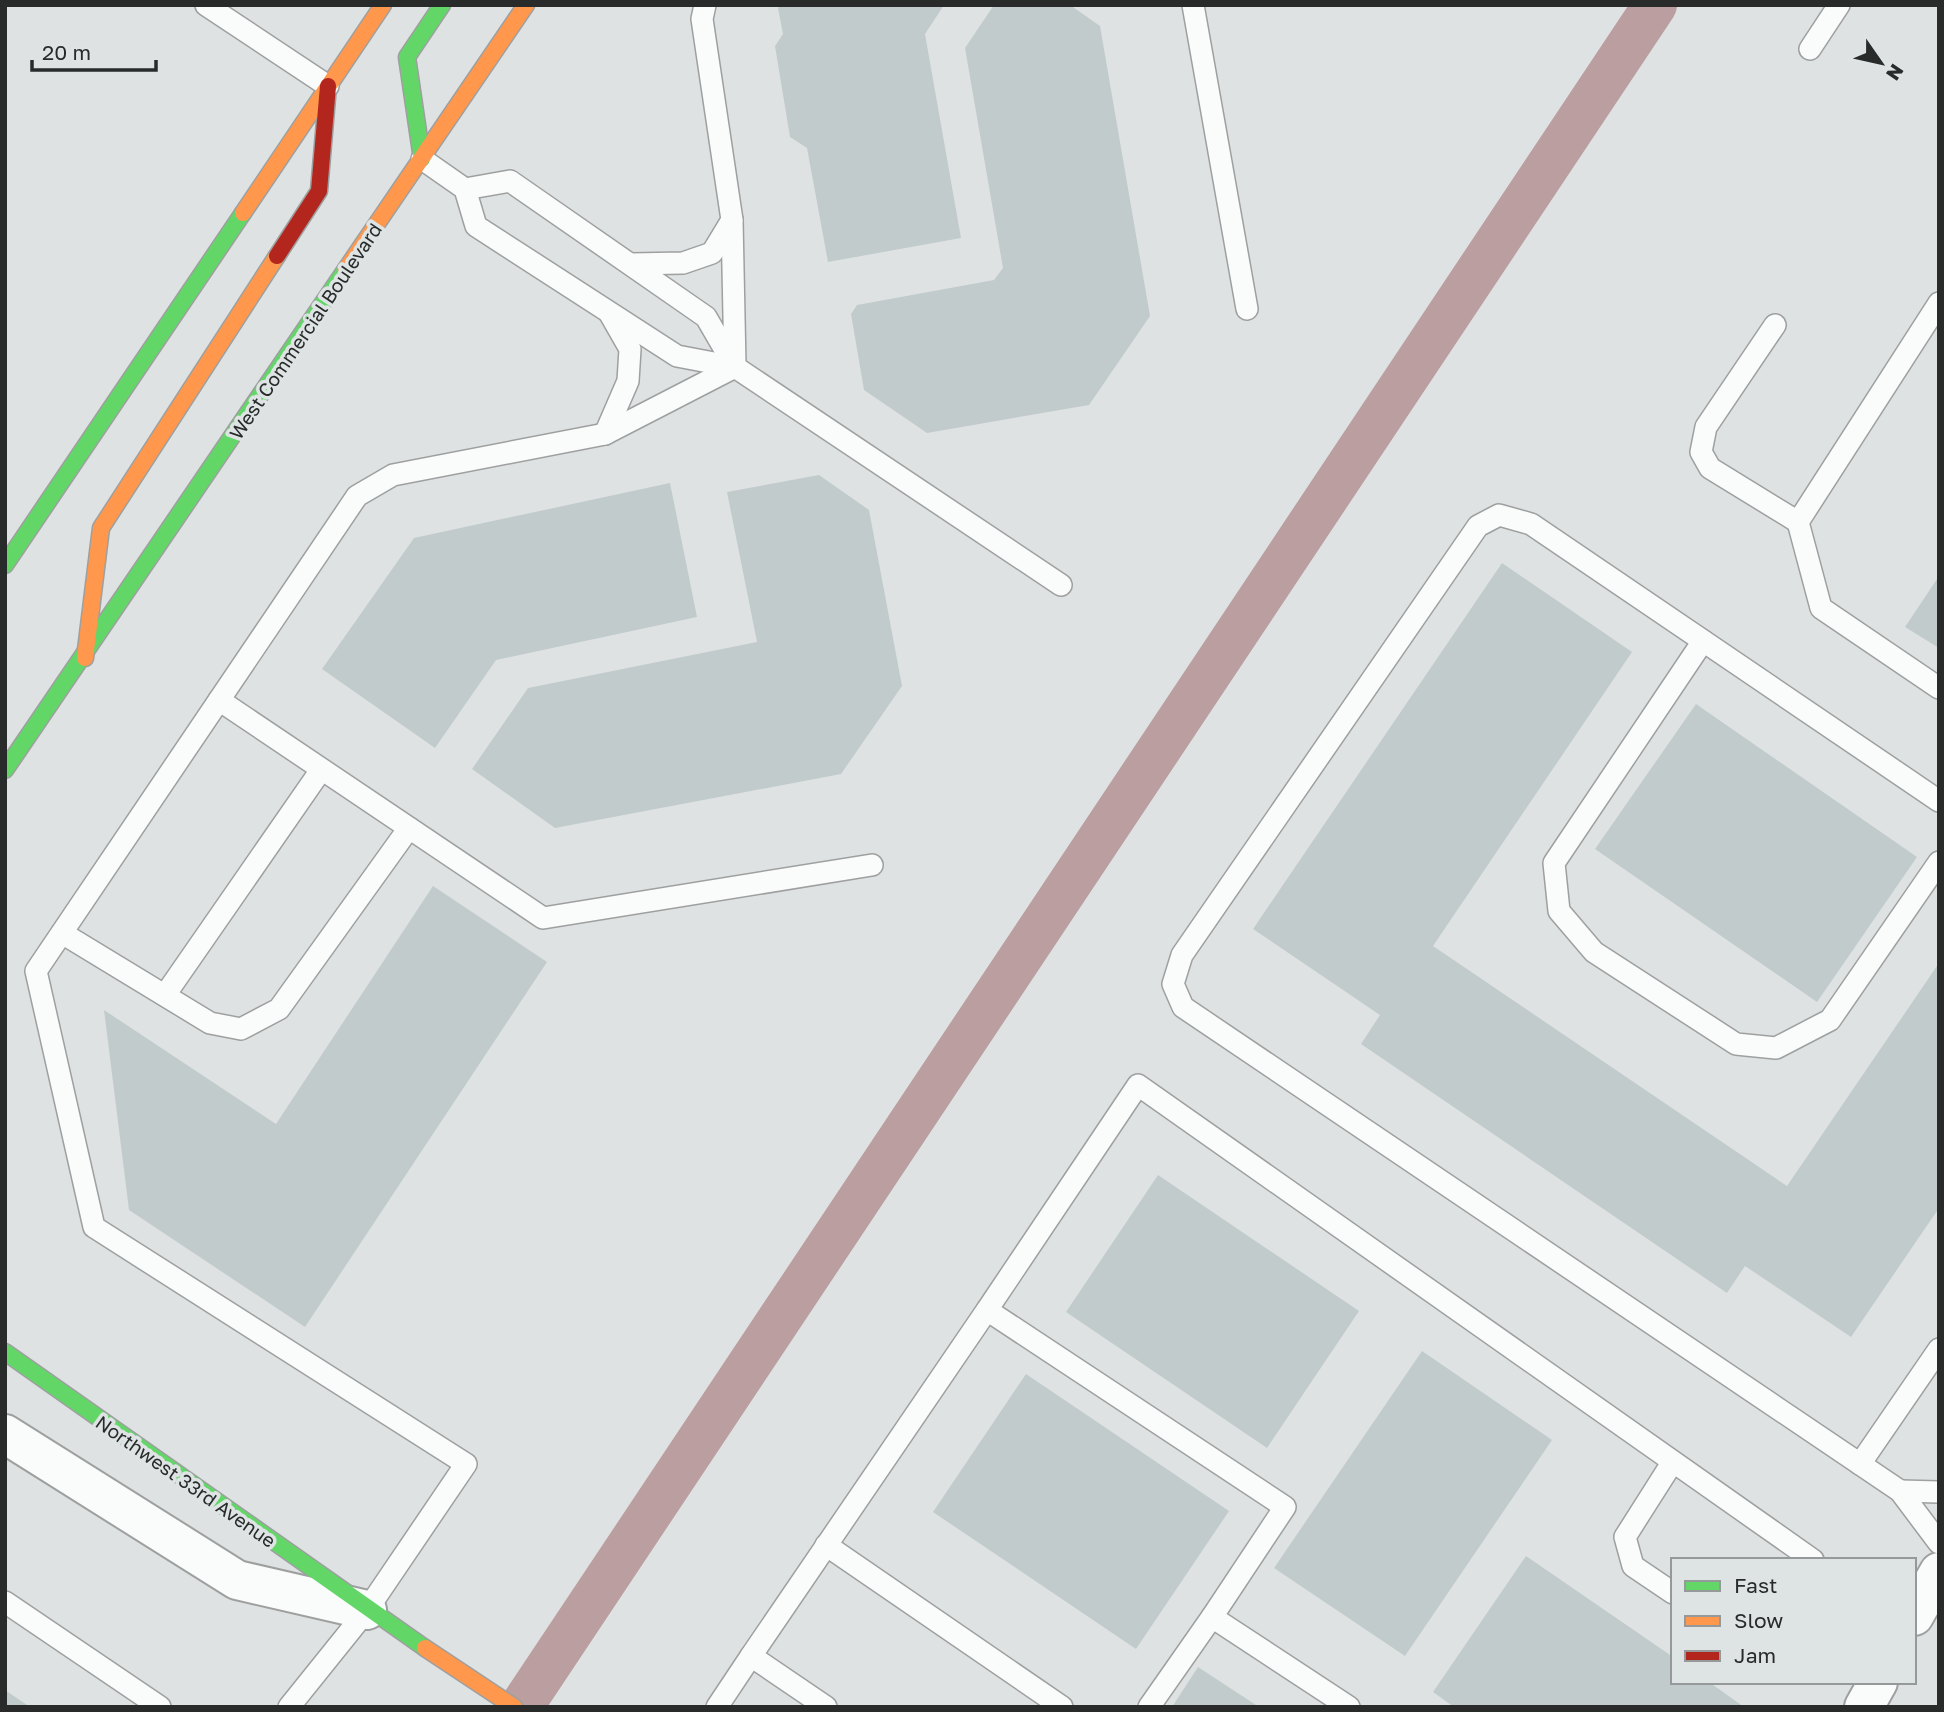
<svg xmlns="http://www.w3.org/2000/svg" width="1944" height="1712" font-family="'Golos Text',sans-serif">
  <rect width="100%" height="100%" fill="#dfe2e3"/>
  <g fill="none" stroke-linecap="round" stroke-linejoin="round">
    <path stroke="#ba9ea0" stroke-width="44" d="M521,1707l1134,-1702"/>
  </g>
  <g fill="#c1cbcc">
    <path d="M781,5h163l-19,29 36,204 -133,24 -21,-114 -17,-11 -15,-91 8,-12 -5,-26z"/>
    <path d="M994,5h76l30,21 50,290 -61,89 -162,28 -63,-43 -13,-76 6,-9 137,-25 9,-12 -38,-220z"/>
    <path d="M819,475l50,35 33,176 -61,88 -286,54 -83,-59 56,-81 229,-46 -30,-150z"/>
    <path d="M670,483l27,134 -201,43 -61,88 -113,-79 92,-131z"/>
    <path d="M1502,563l130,89 -199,294 354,240 152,-223v245l-88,129 -106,-71 -18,27 -366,-249 19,-29 -127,-86z"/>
    <path d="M1939,576v72l-34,-21z"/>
    <path d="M1696,704l221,153 -100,145 -222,-153z"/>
    <path d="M433,886l114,76 -242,365 -176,-117 -25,-200 172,114z"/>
    <path d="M1158,1175l201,136 -92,137 -201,-136z"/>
    <path d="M1422,1351l130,89 -147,216 -131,-88z"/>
    <path d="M1026,1374l203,137 -93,138 -203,-137z"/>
    <path d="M1526,1556l147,101v25h36l35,25h-290l-21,-15z"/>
    <path d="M1198,1667l61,40h-87z"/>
    <path d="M5,1690l25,17h-25z"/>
  </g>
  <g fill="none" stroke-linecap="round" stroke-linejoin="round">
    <defs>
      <g id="lane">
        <path d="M206,5l122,81"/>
        <path d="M1193,5l54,304"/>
        <path d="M1810,49l29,-44"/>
        <path d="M422,159l43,30 11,37 201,130 58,11 326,218"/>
        <path d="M465,189l45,-8 196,136 29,50"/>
        <path d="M732,220l3,145"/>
        <path d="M632,264l51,-1 29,-10 20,-33 -30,-201 3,-14"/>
        <path d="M1939,303l-141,219 23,86 118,80"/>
        <path d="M1775,325l-69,102 -5,25 9,16 88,54"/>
        <path d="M605,434l23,-53 2,-32 -20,-35"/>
        <path d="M1703,641l-149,222 5,48 35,41 142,92 40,4 54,-28 109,-158"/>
        <path d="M219,700l324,218 329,-53"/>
        <path d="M1939,801l-408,-277 -32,-9 -21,11 -296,429 -9,29 10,23 717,484 39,52"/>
        <path d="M62,933l148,90 31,6 38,-20 130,-181"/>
        <path d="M165,995l156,-225"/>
        <path d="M1672,1463l-47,74 8,29 40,27"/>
        <path d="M1860,1464l79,-115"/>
        <path d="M1900,1491l39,1"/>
        <path d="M826,1545l236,162"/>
        <path d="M5,1602l155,105"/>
        <path d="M289,1707l78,-97 99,-146 -372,-237 -58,-256 321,-475 36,-21 212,-41 130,-67"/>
        <path d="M717,1707l34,-51"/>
        <path d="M826,1707l-75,-51 236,-346"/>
        <path d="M1149,1707l63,-90"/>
        <path d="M1349,1707l-137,-90 73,-110 -298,-197 151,-225 675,475"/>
      </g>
      <g id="street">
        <path d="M5,1434l232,146 130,30"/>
        <path d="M1914,1616l25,-44"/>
        <path d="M1864,1707l14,-25"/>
      </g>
      <g id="fast">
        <path d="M422,159l-15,-102 35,-52"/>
        <path d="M5,565l238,-352"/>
        <path d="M5,770l341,-501"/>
        <path d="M5,1352l420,296"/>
      </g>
      <g id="slow">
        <path d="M243,213l140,-208"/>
        <path d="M346,269l180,-264"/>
        <path d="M85,658l16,-130 176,-272"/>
        <path d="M425,1648l89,59"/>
      </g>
      <path id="jam" d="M277,256l42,-65 9,-105"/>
    </defs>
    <use href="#lane" stroke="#9ea0a0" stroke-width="24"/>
    <use href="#street" stroke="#9ea0a0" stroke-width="42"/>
    <use href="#fast" stroke="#9ea0a0" stroke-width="19"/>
    <use href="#slow" stroke="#9ea0a0" stroke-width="19"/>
    <use href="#jam" stroke="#9ea0a0" stroke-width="19"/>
    <use href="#lane" stroke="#fafbfb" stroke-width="21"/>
    <use href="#street" stroke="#fafbfb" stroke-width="38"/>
    <use href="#fast" stroke="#63d668" stroke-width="16"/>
    <use href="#slow" stroke="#ff974d" stroke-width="16"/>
    <use href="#jam" stroke="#b3261e" stroke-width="16"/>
  </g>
  <g text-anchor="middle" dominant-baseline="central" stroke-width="7" stroke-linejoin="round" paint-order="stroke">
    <g font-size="19" fill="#292b2b" stroke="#dee3e4">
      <text transform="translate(305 331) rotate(-56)">West Commercial Boulevard</text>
      <text transform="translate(186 1481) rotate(35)">Northwest 33rd Avenue</text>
    </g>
  </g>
  <rect width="1944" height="1712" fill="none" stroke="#292b2b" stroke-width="14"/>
  <rect x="1671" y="1558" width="245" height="126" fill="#dee3e4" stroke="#96999a" stroke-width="2"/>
  <rect x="1685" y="1581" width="35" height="10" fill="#63d668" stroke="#96999a" stroke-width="2"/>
  <text x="1734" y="1593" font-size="21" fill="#292b2b">Fast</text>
  <rect x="1685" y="1616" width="35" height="10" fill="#ff974d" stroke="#96999a" stroke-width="2"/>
  <text x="1734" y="1628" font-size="21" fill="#292b2b">Slow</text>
  <rect x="1685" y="1651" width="35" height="10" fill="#b3261e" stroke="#96999a" stroke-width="2"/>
  <text x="1734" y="1663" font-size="21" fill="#292b2b">Jam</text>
  <g transform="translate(1881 63) rotate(124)" stroke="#dee3e4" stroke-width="5" paint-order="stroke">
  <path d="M0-5L12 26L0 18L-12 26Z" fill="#292b2b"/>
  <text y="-10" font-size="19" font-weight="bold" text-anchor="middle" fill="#292b2b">N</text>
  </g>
  <path d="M32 60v10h124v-10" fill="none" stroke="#292b2b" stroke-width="3.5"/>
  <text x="42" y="60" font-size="21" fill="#292b2b" stroke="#dee3e4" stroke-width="5" paint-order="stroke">20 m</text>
</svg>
